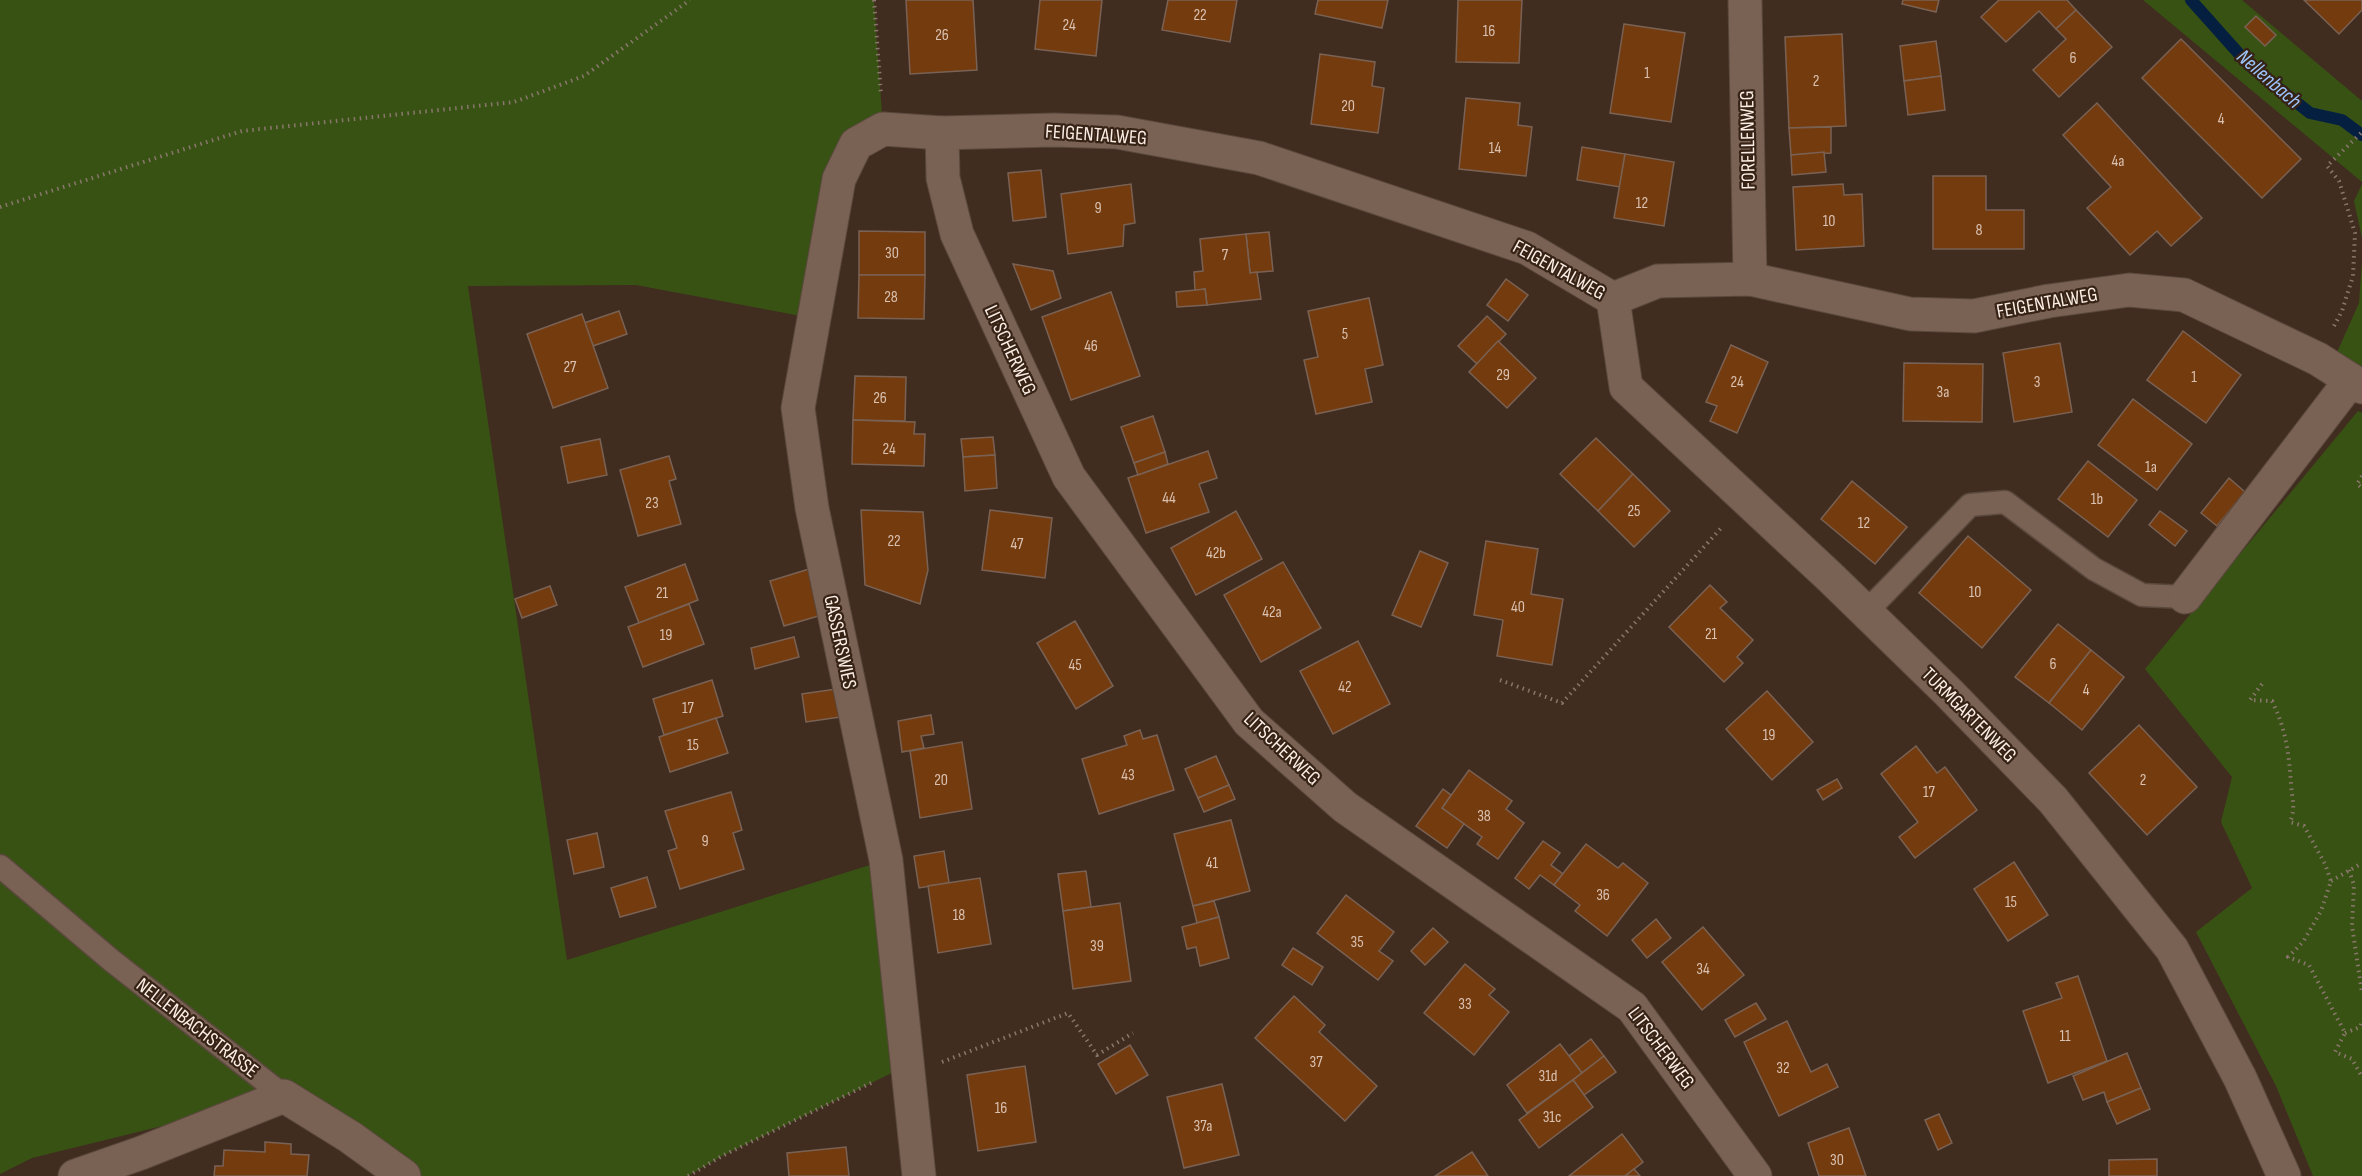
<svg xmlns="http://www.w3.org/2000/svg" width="2362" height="1176" font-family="'Sofia Sans Condensed',sans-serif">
  <rect width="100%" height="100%" fill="#412c20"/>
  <g fill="#385214">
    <path d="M0,0h874l9,129 -27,15 -44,174 -176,-33 -168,1 99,674 319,-100 20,206 -184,90 -34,20h-284l-120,-80 -252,62 -32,16z"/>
    <path d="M2143,0h99l120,101v81z"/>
    <path d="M2362,184v54l-8,-37z"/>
    <path d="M2362,260v115l-28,-16 25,-56z"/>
    <path d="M2358,411l4,2v763h-49l-37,-90 -80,-154 56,-44 -31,-66 11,-45 -87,-108z"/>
  </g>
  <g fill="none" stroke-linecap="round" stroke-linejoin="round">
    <path stroke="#051f41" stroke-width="12" d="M2191,0l58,65 61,48 32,7 20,15"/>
  </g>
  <g fill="#743b0f" stroke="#796254" stroke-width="1.5">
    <path d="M906,0h67l4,70 -67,4z"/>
    <path d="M1040,0h62l-6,56 -61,-7z"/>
    <path d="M1168,0h69l-7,42 -68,-12z"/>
    <path d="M1318,0h70l-6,28 -67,-14z"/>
    <path d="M1458,0h64l-3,63 -63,-1z"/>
    <path d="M1903,0h36l-3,12 -34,-8z"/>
    <path d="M1999,0h68l9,10 -20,19 -17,-18 -33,31 -25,-25z"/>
    <path d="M2304,0h58v10l-23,24z"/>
    <path d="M2076,10l36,37 -53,50 -26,-27 33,-31 -10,-10z"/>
    <path d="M2256,16l20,19 -11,11 -20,-19z"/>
    <path d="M1624,24l61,9 -14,89 -61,-9z"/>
    <path d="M1842,34l4,92 -57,2 -4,-91z"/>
    <path d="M2181,39l120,120 -39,39 -120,-120z"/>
    <path d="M1936,41l5,35 -37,5 -4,-35z"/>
    <path d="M1320,54l55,8 -3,24 12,2 -6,45 -67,-9z"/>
    <path d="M1941,76l4,34 -37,5 -4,-34z"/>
    <path d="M1466,98l54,5 -2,22 14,2 -6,49 -67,-7z"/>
    <path d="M2097,103l105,115 -31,28 -14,-15 -27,24 -43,-47 24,-21 -48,-52z"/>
    <path d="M1831,127v26l-40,2 -2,-27z"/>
    <path d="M1582,147l43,7 -5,33 -43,-7z"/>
    <path d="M1824,152l2,20 -34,3 -1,-20z"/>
    <path d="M1625,154l49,8 -10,64 -50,-8z"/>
    <path d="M1041,170l5,47 -33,4 -5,-48z"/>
    <path d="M1933,176h53v34h38v39h-91z"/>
    <path d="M1131,184l4,39 -11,2 -1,21 -55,8 -7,-60z"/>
    <path d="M1843,184l1,11 18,-1 2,52 -68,4 -3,-63z"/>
    <path d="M859,231l66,1v43h-66z"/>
    <path d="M1269,232l4,39 -23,2 -4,-39z"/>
    <path d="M1246,234l4,39 7,-1 4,27 -54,6 -2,-16 -10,2 -1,-19 9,-1 -3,-32z"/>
    <path d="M1013,264l40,7 8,27 -30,12z"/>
    <path d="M859,275h66l-1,44 -66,-1z"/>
    <path d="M1506,279l22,16 -20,26 -21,-16z"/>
    <path d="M1205,289l2,16 -30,2 -1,-15z"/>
    <path d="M1111,292l29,84 -69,24 -29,-83z"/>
    <path d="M1369,298l14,67 -18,4 7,33 -56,12 -12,-54 14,-3 -10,-46z"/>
    <path d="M619,311l8,23 -34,12 -9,-23z"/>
    <path d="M582,314l26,74 -55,20 -26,-74z"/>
    <path d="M1487,316l19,18 -29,30 -19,-18z"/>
    <path d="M2183,331l58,44 -35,48 -59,-43z"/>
    <path d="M1498,341l38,37 -29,30 -38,-36z"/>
    <path d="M2060,343l12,69 -58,10 -11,-69z"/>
    <path d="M1731,345l37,17 -31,71 -27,-12 7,-15 -11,-4z"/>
    <path d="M1904,363l79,1 -1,58 -79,-1z"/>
    <path d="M855,376l51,1 -1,44 -52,-1z"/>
    <path d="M2133,399l59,45 -35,46 -59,-45z"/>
    <path d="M1153,416l12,36 -31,11 -13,-36z"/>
    <path d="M853,420l62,2 -1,12h11l-1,32 -72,-2z"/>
    <path d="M993,437l2,18 -32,2 -2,-18z"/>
    <path d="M1596,438l37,36 -35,37 -38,-37z"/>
    <path d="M600,439l7,36 -39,8 -7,-36z"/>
    <path d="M1208,451l9,27 -18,6 10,28 -63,21 -18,-55z"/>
    <path d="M1165,452l3,12 -30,11 -4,-12z"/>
    <path d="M995,455l2,33 -32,3 -2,-34z"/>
    <path d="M669,456l7,23 -7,2 12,43 -43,12 -18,-66z"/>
    <path d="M2088,461l49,39 -29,37 -50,-38z"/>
    <path d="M1633,474l37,37 -36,36 -36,-36z"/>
    <path d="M2229,478l16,14 -28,34 -16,-13z"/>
    <path d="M1852,481l55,46 -32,37 -54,-45z"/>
    <path d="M861,510l62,2 5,58 -8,34 -55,-19z"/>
    <path d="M990,510l62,8 -7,60 -63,-8z"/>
    <path d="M1236,511l26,48 -66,36 -25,-47z"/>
    <path d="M2160,511l27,20 -12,15 -26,-21z"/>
    <path d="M1968,536l63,54 -49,58 -63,-55z"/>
    <path d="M1486,541l52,8 -7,45 32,5 -11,66 -55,-9 6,-36 -29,-5z"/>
    <path d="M1420,551l28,12 -27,64 -29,-12z"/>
    <path d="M1283,562l38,66 -60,34 -37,-67z"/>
    <path d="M685,564l13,36 -59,23 -14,-36z"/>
    <path d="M809,569l13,46 -38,11 -14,-45z"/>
    <path d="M1710,585l17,17 -7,6 33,32 -16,17 6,6 -19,19 -55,-55z"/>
    <path d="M550,586l7,19 -35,13 -7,-19z"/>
    <path d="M689,604l15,40 -61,23 -15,-40z"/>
    <path d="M1075,621l38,65 -37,23 -39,-66z"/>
    <path d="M2058,624l33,26 -42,53 -34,-26z"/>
    <path d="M794,637l5,20 -44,12 -4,-21z"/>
    <path d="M1358,641l32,63 -57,30 -33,-63z"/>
    <path d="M2091,650l33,27 -42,53 -33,-27z"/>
    <path d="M712,680l11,36 -59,19 -11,-36z"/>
    <path d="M836,689l4,28 -34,5 -4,-28z"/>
    <path d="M1767,691l46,51 -41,38 -46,-51z"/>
    <path d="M931,715l3,19 -13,2 3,12 -22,4 -4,-31z"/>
    <path d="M716,718l12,35 -58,19 -11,-35z"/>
    <path d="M2139,725l58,62 -50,48 -58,-62z"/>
    <path d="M1140,730l3,9 14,-4 17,55 -75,24 -17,-55 45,-14 -3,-9z"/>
    <path d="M962,742l10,67 -52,9 -10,-67z"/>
    <path d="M1916,746l21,27 8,-6 32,43 -62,48 -16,-21 19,-15 -37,-48z"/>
    <path d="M1216,756l13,29 -31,13 -13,-29z"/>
    <path d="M1469,770l43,31 -6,8 18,14 -26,36 -21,-15 5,-7 -40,-29z"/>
    <path d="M1837,779l5,9 -19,12 -6,-10z"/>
    <path d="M1229,785l6,14 -31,13 -6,-14z"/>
    <path d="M1443,789l8,6 -9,13 22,16 -17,24 -31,-22z"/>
    <path d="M731,792l11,38 -9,3 11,36 -64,20 -12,-38 9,-3 -12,-37z"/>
    <path d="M1231,820l19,71 -57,15 -19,-72z"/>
    <path d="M597,833l7,34 -30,7 -7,-34z"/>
    <path d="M1543,841l17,12 -9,12 12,9 -9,11 -14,-10 -11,14 -14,-11z"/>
    <path d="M1586,844l32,24 5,-5 25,20 -41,53 -32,-25 5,-6 -26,-20z"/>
    <path d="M944,851l5,32 -30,5 -5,-32z"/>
    <path d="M2014,862l34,53 -40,26 -34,-52z"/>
    <path d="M1086,871l5,36 -28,4 -5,-37z"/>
    <path d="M647,877l9,30 -36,10 -9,-29z"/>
    <path d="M980,878l11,66 -53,9 -10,-67z"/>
    <path d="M1346,895l48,37 -15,19 14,10 -15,19 -61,-47z"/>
    <path d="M1214,901l5,16 -22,6 -4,-17z"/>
    <path d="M1120,903l11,78 -58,8 -10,-78z"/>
    <path d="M1219,917l10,41 -29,8 -4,-19 -9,2 -5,-22z"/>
    <path d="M1656,919l15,19 -24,20 -15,-18z"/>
    <path d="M1703,927l41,48 -42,35 -40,-48z"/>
    <path d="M1433,928l15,14 -23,23 -14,-14z"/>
    <path d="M1293,948l30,19 -11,18 -30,-20z"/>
    <path d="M1465,964l30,25 -6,6 20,17 -35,43 -50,-42z"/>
    <path d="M2078,976l29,85 -59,22 -25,-72 39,-13 -6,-15z"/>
    <path d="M1294,996l31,29 -6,7 58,54 -32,35 -90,-83z"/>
    <path d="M1756,1003l10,16 -31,18 -10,-17z"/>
    <path d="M1787,1021l24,51 16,-8 11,23 -59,29 -35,-74z"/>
    <path d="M1591,1039l13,17 -22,17 -13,-17z"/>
    <path d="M1560,1044l22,29 -55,40 -20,-28z"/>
    <path d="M1130,1045l18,30 -32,19 -18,-30z"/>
    <path d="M2127,1053l14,35 -34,14 -3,-10 -21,8 -10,-24z"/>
    <path d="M1604,1056l12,16 -32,23 -11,-15z"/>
    <path d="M1025,1066l11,76 -58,9 -11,-76z"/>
    <path d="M1573,1080l20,27 -54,41 -20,-28z"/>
    <path d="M1222,1084l17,71 -55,13 -17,-71z"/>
    <path d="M2141,1088l9,21 -33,15 -10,-22z"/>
    <path d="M1939,1114l13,29 -14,7 -13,-30z"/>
    <path d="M1849,1128l17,48h-47l-11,-33z"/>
    <path d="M1622,1134l21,28 -18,14h-56z"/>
    <path d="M265,1142l26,2v10l18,1 -2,21h-93l1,-10h8l1,-16 41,2z"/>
    <path d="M846,1147l3,29h-60l-2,-23z"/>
    <path d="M1472,1152l16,24h-53z"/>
    <path d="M2157,1159v17h-48v-16z"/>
    <path d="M1634,1169l6,7h-15z"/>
  </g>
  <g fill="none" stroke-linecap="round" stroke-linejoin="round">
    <defs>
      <g id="lane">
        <path d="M1866,612l104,-107 35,-3 89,67 48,26 43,2"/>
        <path d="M0,866l111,94 173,136"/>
      </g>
      <g id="street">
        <path d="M1745,0l5,279"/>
        <path d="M942,133l1,45 14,56 112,243 180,245 96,85 287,200 123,169"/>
        <path d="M1613,299l13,88 205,191 117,114 105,108 119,149 68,129 44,98"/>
        <path d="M2185,597l166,-217"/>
        <path d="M75,1176l66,-23 143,-57 66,41 54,39"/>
        <path d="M919,1176l-33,-316 -74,-352 -14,-100 41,-229 17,-35 27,-15 59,4 112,-3 63,2 142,26 268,90 86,51 45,-18 92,-2 160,35 64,2 75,-15 80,-11 55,5 134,64 44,28"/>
      </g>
    </defs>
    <use href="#lane" stroke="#5a483d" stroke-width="25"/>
    <use href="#street" stroke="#5a483d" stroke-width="35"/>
    <g stroke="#89776c" stroke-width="4" stroke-dasharray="1.5 4.5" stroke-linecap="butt">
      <path d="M874,0l7,95"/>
      <path d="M0,207l242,-76 272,-29 70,-26 106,-76"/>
      <path d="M2334,326l8,-15 11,-35 2,-43 -16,-52 -12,-15 35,-34"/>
      <path d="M2362,476l-5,8 5,4"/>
      <path d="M1500,680l62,23 161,-177"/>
      <path d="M2262,684l-12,16 22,1c14,28 17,53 19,83 1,16 5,23 -1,38l14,4 21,38 6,17 -10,30 -18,31 -15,15 21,8 36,68 -10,19 17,7 10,18"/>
      <path d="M2349,870l5,15 -2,41 10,67"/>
      <path d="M2331,881l31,-18"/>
      <path d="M2345,1033l15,-6 2,-6"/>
      <path d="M942,1062l126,-49 29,42 36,-22"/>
      <path d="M688,1176l34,-20 151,-74"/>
    </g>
    <use href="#lane" stroke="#796153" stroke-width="22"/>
    <use href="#street" stroke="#796153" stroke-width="33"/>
  </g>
  <g text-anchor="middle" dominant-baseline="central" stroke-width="4.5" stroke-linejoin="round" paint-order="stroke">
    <g font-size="16" fill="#dac1b0">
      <text x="1200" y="15">22</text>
      <text x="1069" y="25">24</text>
      <text x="1489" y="31">16</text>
      <text x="942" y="35">26</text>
      <text x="2073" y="58">6</text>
      <text x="1647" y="73">1</text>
      <text x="1816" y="81">2</text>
      <text x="1348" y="106">20</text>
      <text x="2221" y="119">4</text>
      <text x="1495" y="148">14</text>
      <text x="2118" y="161">4a</text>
      <text x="1642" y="203">12</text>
      <text x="1098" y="208">9</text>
      <text x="1829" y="221">10</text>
      <text x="1979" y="230">8</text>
      <text x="892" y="253">30</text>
      <text x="1225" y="255">7</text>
      <text x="891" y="297">28</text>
      <text x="1345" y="334">5</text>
      <text x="1091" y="346">46</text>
      <text x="570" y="367">27</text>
      <text x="1503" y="375">29</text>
      <text x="2194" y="377">1</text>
      <text x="1737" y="382">24</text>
      <text x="2037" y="382">3</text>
      <text x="1943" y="392">3a</text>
      <text x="880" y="398">26</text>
      <text x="889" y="449">24</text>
      <text x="2151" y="467">1a</text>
      <text x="1169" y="498">44</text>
      <text x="2097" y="499">1b</text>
      <text x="652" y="503">23</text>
      <text x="1634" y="511">25</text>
      <text x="1864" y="523">12</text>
      <text x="894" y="541">22</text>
      <text x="1017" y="544">47</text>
      <text x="1216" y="553">42b</text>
      <text x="1975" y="592">10</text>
      <text x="662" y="593">21</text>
      <text x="1518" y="607">40</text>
      <text x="1272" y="612">42a</text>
      <text x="1711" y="634">21</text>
      <text x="666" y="635">19</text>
      <text x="2053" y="664">6</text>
      <text x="1075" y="665">45</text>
      <text x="1345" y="687">42</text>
      <text x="2086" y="690">4</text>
      <text x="688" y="708">17</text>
      <text x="1769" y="735">19</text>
      <text x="693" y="745">15</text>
      <text x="1128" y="775">43</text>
      <text x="941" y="780">20</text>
      <text x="2143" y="780">2</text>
      <text x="1929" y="792">17</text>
      <text x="1484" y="816">38</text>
      <text x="705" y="841">9</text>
      <text x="1212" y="863">41</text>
      <text x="1603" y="895">36</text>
      <text x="2011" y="902">15</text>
      <text x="959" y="915">18</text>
      <text x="1357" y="942">35</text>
      <text x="1097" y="946">39</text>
      <text x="1703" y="969">34</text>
      <text x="1465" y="1004">33</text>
      <text x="2065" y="1036">11</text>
      <text x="1316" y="1062">37</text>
      <text x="1783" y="1068">32</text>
      <text x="1548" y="1076">31d</text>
      <text x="1001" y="1108">16</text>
      <text x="1552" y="1117">31c</text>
      <text x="1203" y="1126">37a</text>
      <text x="1837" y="1160">30</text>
    </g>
    <g font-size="20" fill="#fceee5" stroke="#362316">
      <text transform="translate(1096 135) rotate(4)">FEIGENTALWEG</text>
      <text transform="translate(1748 140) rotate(-91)">FORELLENWEG</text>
      <text transform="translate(1559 270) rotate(29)">FEIGENTALWEG</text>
      <text transform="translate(2047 303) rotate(-10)">FEIGENTALWEG</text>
      <text transform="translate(1010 350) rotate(65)">LITSCHERWEG</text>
      <text transform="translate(840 642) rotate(78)">GASSERSWIES</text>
      <text transform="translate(1969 715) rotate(45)">TURMGARTENWEG</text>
      <text transform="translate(1282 749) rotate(43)">LITSCHERWEG</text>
      <text transform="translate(197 1028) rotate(38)">NELLENBACHSTRASSE</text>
      <text transform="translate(1661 1048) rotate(53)">LITSCHERWEG</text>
    </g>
    <g font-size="21" font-style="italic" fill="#9dc5fc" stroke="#362316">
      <text transform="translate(2269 79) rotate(41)">Nellenbach</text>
    </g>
  </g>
</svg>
